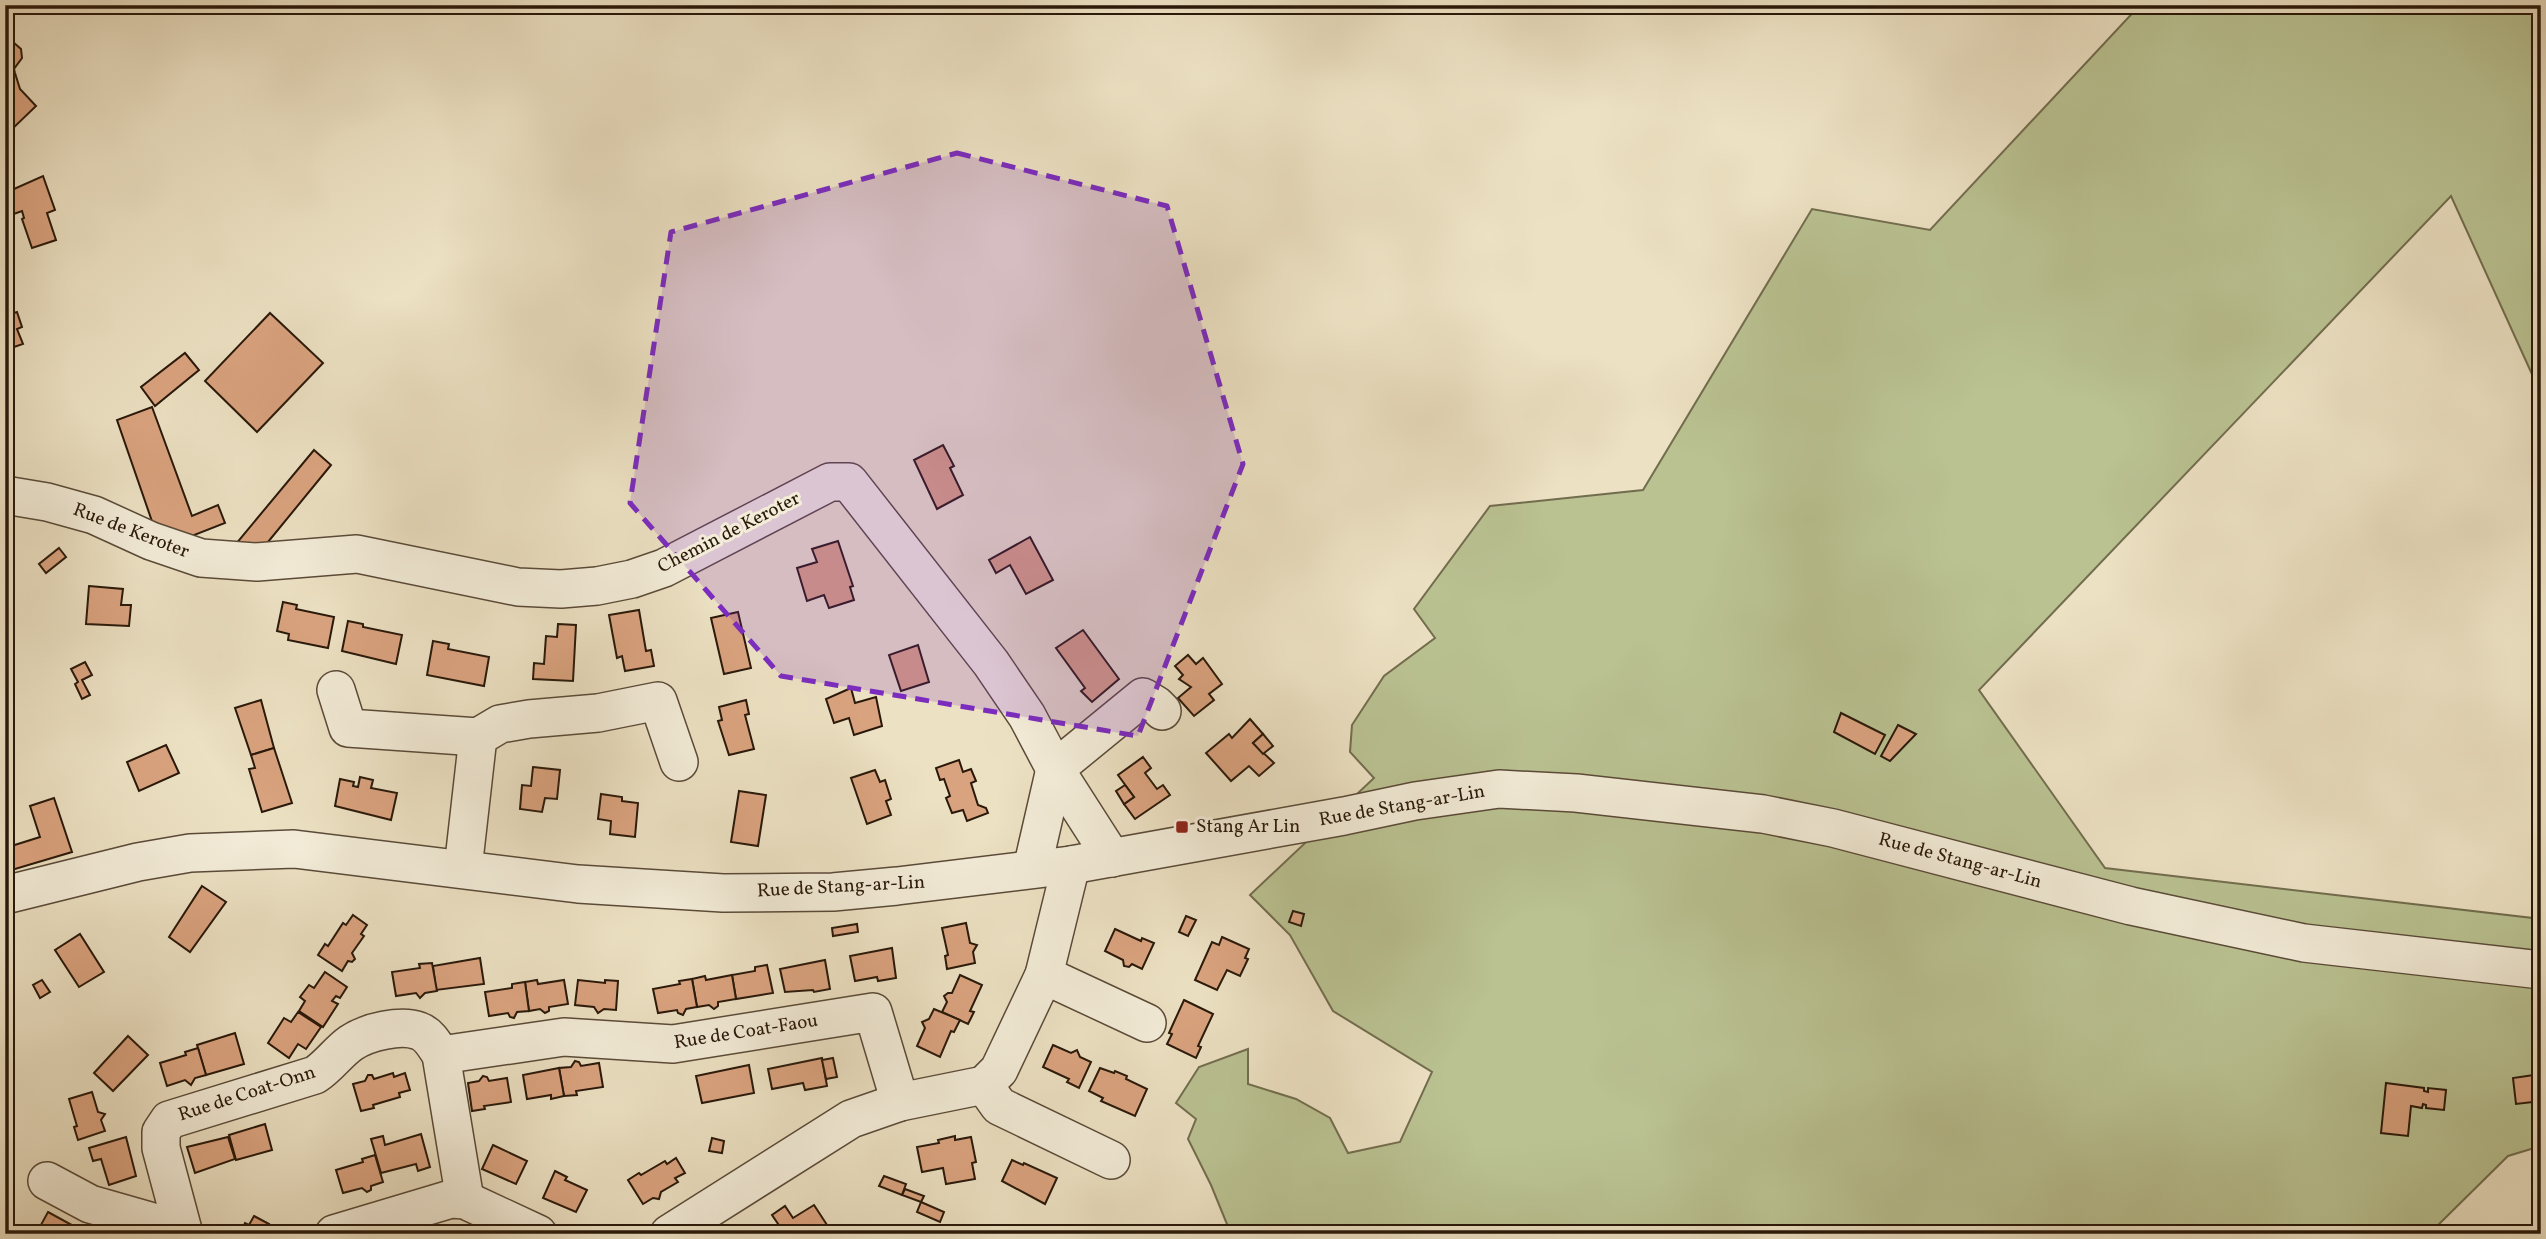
<svg xmlns="http://www.w3.org/2000/svg" width="2546" height="1239" font-family="Vollkorn,serif">
  <rect width="100%" height="100%" fill="#ece1c3"/>
  <filter id="stains"><feTurbulence type="fractalNoise" baseFrequency=".00286" numOctaves="4"/><feColorMatrix values="0 0 0 0 .2 0 0 0 0 .09 0 0 0 0 .02 0 0 0 .5 -.17"/></filter>
  <radialGradient id="worn" r=".72"><stop offset=".6" stop-color="#630" stop-opacity="0"/><stop offset="1" stop-color="#630" stop-opacity=".3"/></radialGradient>
  <path fill="#bac292" stroke="#726d4e" stroke-width="2" d="M2140,5h401v389l-90,-198 -472,494 126,178 436,51v227l-33,10 -79,78h-1198l-20,-49 -23,-46 8,-20 -20,-16 23,-36 49,-18v35l48,15 34,19 18,35 52,-11 32,-70 -99,-61 -43,-76 -40,-40 124,-117 -24,-26 2,-27 32,-49 51,-38 -21,-29 76,-103 153,-16 169,-281 118,21z"/>
  <g fill="#daa37f" stroke="#29180a" stroke-width="2">
    <path d="M5,42h8l8,7 1,9 -8,11 1,4 5,16 16,17 -31,30z"/>
    <path d="M43,176l12,34 -8,3 9,27 -24,8 -10,-29 2,-1 -2,-7 -17,6v-24z"/>
    <path d="M17,312l5,15 -5,2 6,15 -18,6v-34z"/>
    <path d="M270,313l53,50 -66,69 -52,-51z"/>
    <path d="M185,353l14,17 -44,36 -14,-19z"/>
    <path d="M152,407l40,109 26,-11 7,18 -51,20 -19,-13 -38,-110z"/>
    <path d="M943,445l11,21 -4,2 13,27 -26,14 -23,-49z"/>
    <path d="M314,450l17,15 -63,77 -9,8 -24,-5z"/>
    <path d="M1030,537l23,43 -27,14 -16,-29 -14,8 -7,-13z"/>
    <path d="M838,541l15,45 -3,1 4,13 -25,8 -5,-13 -17,6 -10,-33 20,-6 -5,-13z"/>
    <path d="M59,548l7,9 -20,16 -7,-9z"/>
    <path d="M89,586l34,3 -2,16h10l-2,21 -43,-2z"/>
    <path d="M283,602l14,3 -1,4 38,8 -6,31 -40,-8 1,-6 -12,-3z"/>
    <path d="M639,610l7,41 5,-1 3,16 -29,5 -3,-15 -5,2 -8,-43z"/>
    <path d="M738,612l13,56 -27,6 -13,-56z"/>
    <path d="M348,621l15,3v3l39,8 -6,29 -54,-13z"/>
    <path d="M558,624l18,1 -3,56 -40,-2 1,-16 10,1 2,-28 11,1z"/>
    <path d="M1083,630l36,49 -27,23 -11,-11 4,-3 -29,-40z"/>
    <path d="M433,641l16,3 -1,5 41,8 -5,29 -57,-11z"/>
    <path d="M918,645l11,37 -28,9 -12,-36z"/>
    <path d="M1188,655l8,9 7,-6 19,26 -13,10 5,6 -20,16 -16,-18 13,-11 -12,-8 4,-4 -8,-9z"/>
    <path d="M85,662l7,13 -10,5 8,15 -8,4 -7,-15 3,-2 -7,-13z"/>
    <path d="M851,688l4,15 21,-6 6,29 -28,9 -5,-17 -15,5 -8,-24z"/>
    <path d="M261,700l13,48 -23,7 -16,-47z"/>
    <path d="M746,700l3,14 -4,1 9,34 -25,6 -11,-34 4,-1 -3,-13z"/>
    <path d="M1841,713l44,22 -10,19 -41,-22z"/>
    <path d="M1250,719l13,15 -10,9 21,20 -15,13 -10,-10 -18,15 -25,-28 23,-19 3,4z"/>
    <path d="M1898,725l18,9 -26,27 -9,-5z"/>
    <path d="M1263,734l10,12 -10,8 -10,-11z"/>
    <path d="M166,745l13,28 -40,18 -12,-29z"/>
    <path d="M274,748l18,55 -30,9 -13,-43 6,-1 -4,-13z"/>
    <path d="M1143,757l8,11 -6,5 12,16 6,-4 7,10 -35,24 -11,-15 10,-7 -16,-22z"/>
    <path d="M959,760l4,12 8,-3 5,12 -5,2 7,22 8,3 2,5 -21,8 -4,-11 -11,3 -6,-15 4,-2 -6,-17 -4,1 -4,-12z"/>
    <path d="M533,767l27,3 -3,29 -12,-1 -3,14 -22,-3 2,-24 9,1z"/>
    <path d="M875,770l5,12 5,-2 6,19 -5,2 5,14 -24,9 -16,-46z"/>
    <path d="M360,777l13,3 -2,8 26,5 -6,27 -56,-14 5,-27 14,3 -1,4 5,1z"/>
    <path d="M1125,785l9,12 -10,7 -8,-13z"/>
    <path d="M739,791l27,4 -8,51 -27,-4z"/>
    <path d="M601,794l21,3v4l16,2 -3,34 -25,-3 1,-13 -13,-2z"/>
    <path d="M54,798l18,54 -67,20v-24l35,-11 -10,-31z"/>
    <path d="M202,886l24,16 -36,50 -21,-15z"/>
    <path d="M1293,911l11,3 -3,12 -12,-4z"/>
    <path d="M353,915l14,10 -6,9 3,2 -12,17 3,6 -3,3 -4,-1 -6,10 -24,-16 7,-11 3,2 15,-23 3,2z"/>
    <path d="M1186,916l10,4 -8,16 -9,-4z"/>
    <path d="M966,923l4,20 7,2 -4,7 2,11 -28,6 -2,-13 3,-1 -6,-27z"/>
    <path d="M857,924l1,8 -25,4 -1,-8z"/>
    <path d="M1115,929l26,12 1,-3 12,5 -12,26 -10,-5 -3,3 -5,-1 -1,-6 -18,-9z"/>
    <path d="M80,934l24,38 -25,15 -24,-37z"/>
    <path d="M1222,937l27,12 -4,9 3,1 -8,17 -13,-6 -10,20 -22,-10 17,-38 7,3z"/>
    <path d="M892,948l4,30 -18,3 -1,-4 -22,4 -5,-25z"/>
    <path d="M480,958l4,26 -48,6 -3,-24z"/>
    <path d="M825,960l5,29 -16,3 -1,-2 -28,2 -5,-23z"/>
    <path d="M432,963l5,28 -12,2 -5,5 -4,-5 -20,3 -4,-24 28,-4 -1,-4z"/>
    <path d="M767,965l6,28 -37,6 -4,-24 23,-4v-4z"/>
    <path d="M325,972l22,15 -7,11 -4,-2 -4,5 6,3 -15,23 -24,-16 6,-10 -5,-4 9,-12 5,3z"/>
    <path d="M732,975l4,24 -18,3v4l-4,3 -5,-4 -12,2 -5,-28 13,-3 1,4z"/>
    <path d="M960,975l22,10 -12,26 4,1 -6,12 -26,-12 5,-10 -3,-6 4,-3h4z"/>
    <path d="M692,979l5,28 -11,2 -3,6 -5,-2 -1,-3 -19,3 -5,-24 27,-5 -1,-3z"/>
    <path d="M42,980l8,12 -10,6 -7,-13z"/>
    <path d="M537,980l1,4 26,-4 4,24 -19,3v4l-4,2 -5,-4 -11,2 -4,-29z"/>
    <path d="M578,980l27,3v-3l13,1 -2,29 -12,-1 -6,4 -4,-6 -19,-2z"/>
    <path d="M525,982l4,29 -12,1 -3,6 -4,-1 -2,-4 -19,3 -4,-24 27,-4v-4z"/>
    <path d="M1184,1000l29,14 -15,32 3,1 -5,11 -29,-14 5,-10 -3,-1z"/>
    <path d="M934,1009l26,11 -6,12 -3,-1 -11,26 -23,-11 8,-18 -3,-6 7,-3z"/>
    <path d="M298,1012l23,15 -15,22 -8,-5 -9,14 -21,-15 16,-25 7,4z"/>
    <path d="M235,1033l9,31 -38,11 -9,-30z"/>
    <path d="M128,1036l20,19 -35,36 -19,-18z"/>
    <path d="M1053,1045l18,8 6,-3 3,7 11,5 -12,26 -12,-6 2,-3 -26,-12z"/>
    <path d="M198,1048l8,27 -11,3 -4,7 -6,-5 -18,6 -7,-23 26,-8 -1,-3z"/>
    <path d="M822,1058l5,28 -22,4 -2,-7 -31,6 -4,-20z"/>
    <path d="M833,1058l4,19 -11,2 -4,-19z"/>
    <path d="M575,1061l4,1 2,4 18,-3 4,24 -27,4 1,4 -13,1 -5,-28 12,-1z"/>
    <path d="M749,1065l5,28 -52,10 -6,-27z"/>
    <path d="M559,1068l5,28 -13,3v-4l-24,4 -4,-24z"/>
    <path d="M1100,1068l14,5 1,-2 12,5 -1,3 21,10 -12,27 -34,-15 2,-3 -14,-7z"/>
    <path d="M393,1073l1,4 11,-4 5,17 -11,3 1,4 -27,8 1,3 -13,3 -8,-27 12,-3 3,-6h4l2,4z"/>
    <path d="M2541,1074v27l-25,3 -3,-26z"/>
    <path d="M483,1076l4,1 2,4 18,-3 4,24 -27,4 1,3 -13,2 -4,-28 11,-2z"/>
    <path d="M2386,1083l38,5v3l4,1v-4l18,2 -2,20 -18,-2v-3l-3,-1 -1,4 -11,-2 -3,30 -27,-3z"/>
    <path d="M92,1092l6,20 7,2 -4,6 4,11 -27,9 -4,-13 3,-1 -8,-27z"/>
    <path d="M265,1124l7,26 -36,10 -7,-25z"/>
    <path d="M421,1134l9,33 -12,4 -2,-7 -35,9 -10,-34 12,-3 2,9z"/>
    <path d="M955,1136v4l16,-3 5,25 -4,1 3,16 -29,5 -3,-16 -21,4 -5,-25 22,-4 -1,-3z"/>
    <path d="M126,1137l10,39 -27,9 -8,-26 -8,2 -4,-13z"/>
    <path d="M228,1137l7,22 -40,14 -8,-26z"/>
    <path d="M712,1138l12,3 -2,12 -13,-2z"/>
    <path d="M493,1145l34,16 -11,23 -34,-15z"/>
    <path d="M375,1155l8,27 -12,4v4l-4,2 -5,-4 -19,5 -7,-23 27,-8 -1,-3z"/>
    <path d="M676,1158l9,15 -10,5 3,4 -17,10 -2,7 -6,-1 -10,6 -15,-24 11,-7 2,2 24,-14 2,3z"/>
    <path d="M1012,1160l11,5 1,-2 33,15 -12,26 -43,-23z"/>
    <path d="M555,1171l12,6 -2,3 22,10 -11,22 -33,-14z"/>
    <path d="M884,1176l22,8 -4,11 -23,-9z"/>
    <path d="M905,1189l19,7 -3,6 -19,-7z"/>
    <path d="M921,1202l23,10 -4,10 -23,-10z"/>
    <path d="M814,1205l15,23 -8,6h-36l-13,-19 13,-9 8,12z"/>
    <path d="M48,1212l33,18 -1,4h-44z"/>
    <path d="M254,1216l15,8 -5,10h-24l5,-11 4,2z"/>
  </g>
  <g fill="none" stroke-linecap="round" stroke-linejoin="round">
    <defs>
      <g id="minor">
        <path d="M5,495l42,7 47,13 57,26 50,17 56,4 100,-8 161,33 43,2 36,-3 35,-7 32,-11 166,-86h19l142,181 36,53 28,53 57,89"/>
        <path d="M336,690l12,38 130,9 22,-13 29,-5 69,-6 60,-12 21,61"/>
        <path d="M1055,769l88,-72 13,8 6,6"/>
        <path d="M463,869l15,-132"/>
        <path d="M1032,869l23,-100"/>
        <path d="M5,895l133,-33 52,-9 104,-4 284,35 145,9 110,-1 64,-6 174,-21 273,-49 71,-15 84,-12 77,4 187,21 70,14 298,78 173,37 237,27"/>
        <path d="M1044,975l103,48"/>
        <path d="M441,1055l123,-18 109,7 200,-32 27,90"/>
        <path d="M984,1085l15,21 112,54"/>
        <path d="M47,1181l43,23 91,26"/>
        <path d="M184,1234l-23,-86v-16l8,-12 146,-45c14,-9 23,-23 36,-32 16,-11 50,-19 68,-12 11,4 16,15 22,24l24,145"/>
        <path d="M334,1234l117,-35 14,1 73,34"/>
        <path d="M669,1234l182,-115 49,-17 84,-17 15,-15 45,-95 27,-110"/>
      </g>
    </defs>
    <use href="#minor" stroke="#5a4a38" stroke-width="40"/>
    <use href="#minor" stroke="#f3ecd8" stroke-width="37"/>
  </g>
  <path fill="#7b2cbf" fill-opacity="0.2" stroke="#7b2cbf" stroke-width="5" stroke-dasharray="14 9" stroke-linejoin="round" d="M957,153l210,53 76,258 -105,272 -357,-60 -151,-173 41,-271z"/>
  <rect fill="#8f2418" stroke="#f3ecd8" stroke-width="2.5" x="1175" y="820" width="14" height="14" rx="3.5"/>
  <g text-anchor="middle" dominant-baseline="central" stroke-width="6" stroke-linejoin="round" paint-order="stroke">
    <g font-size="19" fill="#29180a" stroke="#f3ecd8">
      <text transform="translate(131 531) rotate(21)">Rue de Keroter</text>
      <text transform="translate(729 533) rotate(-27)">Chemin de Keroter</text>
      <text transform="translate(1402 806) rotate(-10)">Rue de Stang-ar-Lin</text>
      <text transform="translate(1960 861) rotate(15)">Rue de Stang-ar-Lin</text>
      <text transform="translate(841 887) rotate(-3)">Rue de Stang-ar-Lin</text>
      <text transform="translate(746 1032) rotate(-9)">Rue de Coat-Faou</text>
      <text transform="translate(247 1094) rotate(-18)">Rue de Coat-Onn</text>
    </g>
    <g font-size="19" fill="#29180a" stroke="#f3ecd8" text-anchor="start">
      <text x="1196" y="827">Stang Ar Lin</text>
    </g>
  </g>
  <rect width="2546" height="1239" fill="none" stroke="#ece1c3" stroke-width="28"/>
  <rect x="7" y="7" width="2532" height="1225" fill="none" stroke="#29180a" stroke-width="3.5"/>
  <rect x="14" y="14" width="2518" height="1211" fill="none" stroke="#29180a" stroke-width="2"/>
  <rect width="100%" height="100%" filter="url(#stains)"/>
  <rect width="100%" height="100%" fill="url(#worn)"/>
</svg>
